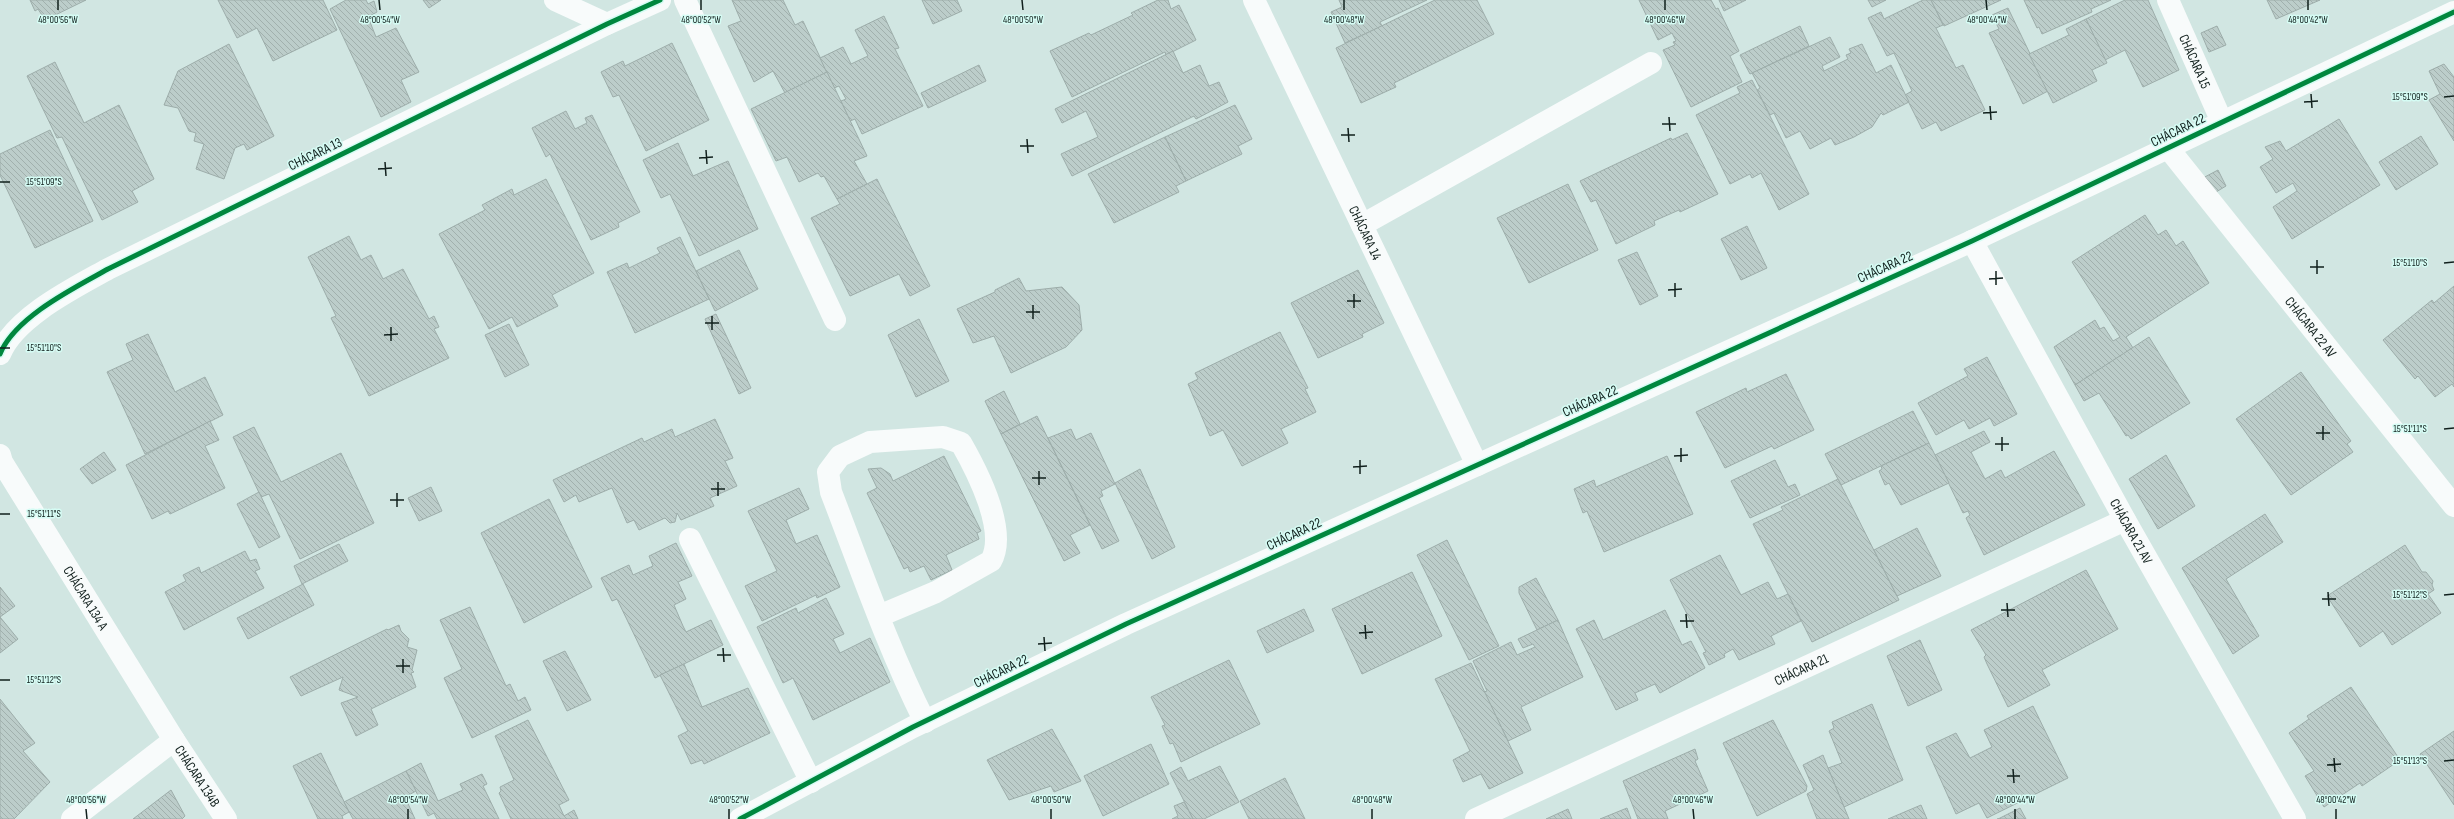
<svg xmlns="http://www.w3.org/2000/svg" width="2454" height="819" font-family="'Sofia Sans Condensed',sans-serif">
  <defs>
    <pattern id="building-back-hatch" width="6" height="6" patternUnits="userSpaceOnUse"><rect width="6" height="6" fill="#bccdca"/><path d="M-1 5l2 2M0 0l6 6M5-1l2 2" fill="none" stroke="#a1b0ad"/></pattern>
  </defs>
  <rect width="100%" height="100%" fill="#d1e6e2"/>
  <g fill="url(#building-back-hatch)" stroke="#9dadaa">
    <path d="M30,0h56l-41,20 -7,-11 -3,2z"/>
    <path d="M218,0h105l14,30 -64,31 -16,-33 -20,10z"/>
    <path d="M346,0h20l2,4 6,-3 3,11 -9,5 8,20 20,-9 23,44 -18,8 10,22 -30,15 -51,-108z"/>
    <path d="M423,0h18l-12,8z"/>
    <path d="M732,0h51l12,25 8,-4 24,51 -42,21 -12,-22 -19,11 -26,-56 13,-5z"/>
    <path d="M922,0h35l5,11 -29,13z"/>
    <path d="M1158,0h10l3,9 8,-4 17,35 -30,15 -1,-3 -93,45 -22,-46 39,-18 2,2 42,-20 -2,-2z"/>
    <path d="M1339,0h88l-47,22 2,4 -37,17 -14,-31 11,-5z"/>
    <path d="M1435,0h42l17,34 -100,49 2,4 -35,16 -25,-55z"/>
    <path d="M1639,0h72l5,9 2,-1 21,43 -9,5 12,26 -51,25 -28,-57 12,-5 -2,-3 3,-1 -4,-8 -14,7z"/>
    <path d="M1719,0h27l-22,11z"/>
    <path d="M1868,0h18l-14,7z"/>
    <path d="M1923,0h8l12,25 -7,3 20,40 7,-3 22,45 -44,21 -5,-9 -14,7 -17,-34 7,-4 -18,-38 -7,3 -19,-38 13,-6 3,7z"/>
    <path d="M1931,0h70l-57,26z"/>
    <path d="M2024,0h87l-20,9 1,3 -50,22 -3,-7 -2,1z"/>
    <path d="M2125,0h23l31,70 -36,17 -18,-37 -20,10 -19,-41z"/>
    <path d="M2267,0h53l-44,19z"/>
    <path d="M2008,8l40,83 -25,13 -34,-71 10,-4 -7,-14z"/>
    <path d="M884,16l15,32 -4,1 28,57 -61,28 -7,-15 -5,2 -9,-20 5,-2 -7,-13 -5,2 -14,-30 23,-11 8,17 17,-8 -13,-26z"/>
    <path d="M2086,19l21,44 -15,7 5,11 -44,22 -24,-49 40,-19 -3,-6z"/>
    <path d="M1800,26l9,20 -59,28 -10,-19z"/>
    <path d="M2217,26l9,19 -17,7 -8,-19z"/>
    <path d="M1830,37l10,20 -18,9 2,5 24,-12 -2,-4 5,-2 -2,-4 13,-5 14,29 15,-8 18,37 -26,13 -2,-2 -9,14 -18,10 -19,8 -4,-7 -21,11 -10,-18 -14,7 -12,-25 -4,2 -13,-25 3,-2 -8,-15z"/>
    <path d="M672,43l37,77 -63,31 -27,-56 -6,2 -12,-25 22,-11 2,5z"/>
    <path d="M229,44l45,92 -27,14 -3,-6 -9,4 -11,31 -28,-10 8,-25 -10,-3 2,-8 -7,-2 -11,-23 -14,-3 14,-34z"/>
    <path d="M1173,51l10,22 17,-8 9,21 10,-4 9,20 -32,17 -2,-3 -122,60 -11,-22 37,-17 -12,-26 -24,12 -7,-14z"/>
    <path d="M55,62l29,61 35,-18 35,74 -22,12 6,11 -36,18 -40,-83 -5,1 -30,-62z"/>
    <path d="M2444,64l10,13v64l-25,-41 11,-6 -11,-23z"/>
    <path d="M979,65l7,16 -58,27 -7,-15z"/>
    <path d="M827,72l40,84 -13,5 13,23 -30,15 -13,-23 -3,1 -3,-4 -19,9 -12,-25 -11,4 -25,-52z"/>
    <path d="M1752,80l57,114 -30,16 -18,-37 -9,5 -2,-4 -20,10 -34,-69 44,-22 -3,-6z"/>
    <path d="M1235,105l17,34 -14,7 4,8 -56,27 -21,-44z"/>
    <path d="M566,111l9,18 12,-6 -2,-5 7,-3 48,97 -22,11 1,4 -28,13 -41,-86 -4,3 -14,-29z"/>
    <path d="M2339,119l41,66 -88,54 -19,-32 24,-16 -4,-8 -17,10 -16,-26 13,-8 -8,-12 15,-6 6,10z"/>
    <path d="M50,130l43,91 -58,27 -35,-73v-21z"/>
    <path d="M1687,133l31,61 -38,18 -1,-2 -25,11 1,4 -39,19 -20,-44 -5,2 -11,-21 91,-43 1,2z"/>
    <path d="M2421,136l17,28 -42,26 -17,-28z"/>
    <path d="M1165,137l21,44 -10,5 3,6 -65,31 -26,-49z"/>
    <path d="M678,143l15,33 35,-15 30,68 -59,27 -29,-62 -9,4 -18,-38z"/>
    <path d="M2218,170l8,16 -15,9 -10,-16z"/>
    <path d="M546,179l48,94 -42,22 6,11 -12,6 -29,15 -5,-10 -23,12 -50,-95 46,-24 -3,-5 30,-16 2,6z"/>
    <path d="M877,179l53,107 -20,10 -11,-22 -49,22 -39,-78 29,-14 -3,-5z"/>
    <path d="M1568,184l30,66 -69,33 -32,-65z"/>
    <path d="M2145,215l13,20 8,-5 10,16 7,-5 26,42 -83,54 7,11 -58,37 -21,-38 41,-27 5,9 4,-2 9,14 7,-4 -48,-75z"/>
    <path d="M1747,226l20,42 -26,12 -20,-41z"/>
    <path d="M349,236l12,24 10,-5 12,24 20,-10 26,50 5,-3 5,11 -5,2 15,29 -80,38 -38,-78 5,-2 -28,-59z"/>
    <path d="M680,237l29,62 -74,34 -28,-61 20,-9 2,5 31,-15 -3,-5z"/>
    <path d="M739,250l19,39 -43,22 -19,-40z"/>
    <path d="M1637,252l21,44 -18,9 -22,-45z"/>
    <path d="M1358,270l26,53 -22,11 1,3 -45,21 -27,-55z"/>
    <path d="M1019,278l7,13 36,-4 17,18 3,25 -16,17 -55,26 -17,-37 -21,7 -16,-34 38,-17v-2z"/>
    <path d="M2454,286v101l-2,-3 -17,13 -17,-21 -3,3 -32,-39 49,-40 2,3z"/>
    <path d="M716,314l35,74 -12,6 -34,-75z"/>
    <path d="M919,319l30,62 -33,16 -28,-62z"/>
    <path d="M509,324l20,41 -24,12 -20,-42z"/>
    <path d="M1280,332l28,56 -3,1 11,23 -35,17 7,14 -46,23 -19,-36 -13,6 -22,-52 10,-5 -3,-6z"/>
    <path d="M148,334l27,58 30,-15 18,38 -78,39 -38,-82 26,-12 -7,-16z"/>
    <path d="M2149,337l41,66 -59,36 -3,-4 -2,1 -27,-43 -15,8 -9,-16z"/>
    <path d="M1987,357l30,57 -23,12 -4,-8 -21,11 -5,-9 -28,15 -18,-32 50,-27 -4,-7z"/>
    <path d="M2301,372l50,69 -4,3 6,8 -62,43 -55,-76z"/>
    <path d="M1786,374l28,56 -40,19 -2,-3 -47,22 -29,-56 50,-24 1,4z"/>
    <path d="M1004,391l16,33 -19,10 -16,-33z"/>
    <path d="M1913,411l16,32 -88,42 -16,-31z"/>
    <path d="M1037,416l53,109 -20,10 10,18 -16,8 -63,-127z"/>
    <path d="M715,419l18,39 -8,3 12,25 -27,12 4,8 -33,14 -4,-7 -2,9 -5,1 -5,-5 -26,12 -5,-10 -7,3 -15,-35 -33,14 -3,-7 -12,7 -11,-22 89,-42 2,4 28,-13 3,8z"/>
    <path d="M210,421l9,19 -14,6 20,42 -55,26 -2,-3 -16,8 -26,-54z"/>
    <path d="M254,427l27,55 60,-29 33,70 -74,36 -31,-65 -8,3 -28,-60z"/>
    <path d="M1071,429l5,11 15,-7 24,51 -14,7 2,5 -4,2 20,43 -17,8 -54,-111z"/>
    <path d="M1984,431l6,11 -19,10 14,27 16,-9 4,8 49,-27 31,54 -101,50 -18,-37 4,-3 -2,-4 -5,2 -28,-58z"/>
    <path d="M1929,443l20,40 -48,22 -12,-22 -4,2 -6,-14 3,-2 -1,-3z"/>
    <path d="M104,452l12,18 -24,14 -12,-15z"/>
    <path d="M2166,455l29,51 -37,23 -29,-50z"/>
    <path d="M944,456l37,75 -4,2 2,6 -33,16 6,15 -21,10 -7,-14 -14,6 -2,-5 -4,2 -37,-76 10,-5 -9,-19 13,-1 9,6 3,7z"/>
    <path d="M1667,456l26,58 -89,38 -17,-41 -4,2 -9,-24 20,-9 2,7z"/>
    <path d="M1775,460l13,27 7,-3 5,11 -50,23 -19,-37z"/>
    <path d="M1140,469l35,78 -23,12 -37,-76z"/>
    <path d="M1838,479l61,121 -87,42 -59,-118 30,-14 -2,-3z"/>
    <path d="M431,487l11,24 -23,10 -11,-23z"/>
    <path d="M799,488l10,21 -23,11 10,24 21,-9 23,52 -23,11 -1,-3 -54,26 -17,-35 32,-15 -29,-60z"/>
    <path d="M259,492l21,45 -21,11 -22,-44z"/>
    <path d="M549,499l43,88 -68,36 -43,-90z"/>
    <path d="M2265,514l18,28 -57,37 33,57 -26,18 -51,-86z"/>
    <path d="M1917,528l24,48 -44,20 -23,-46z"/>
    <path d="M1447,540l52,106 -30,14 -52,-105z"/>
    <path d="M676,543l16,33 -14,6 8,17 -12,6 9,21 3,6 25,-12 12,25 -68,33 -38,-79 -5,2 -11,-23 28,-13 4,10 20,-9 -4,-10z"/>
    <path d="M339,544l9,17 -46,23 -8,-18z"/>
    <path d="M2405,545l17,27h4l7,9 -1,4 2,5 -6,4 13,19 -49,32 -9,-14 -23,16 -33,-51z"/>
    <path d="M245,551l5,10 6,-2 4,10 -5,2 9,17 -80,42 -19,-38 21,-11 -3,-6 16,-8 2,6z"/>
    <path d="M1720,555l21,40 27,-13 9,17 11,-5 13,27 -30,15 4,8 -36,16 -6,-11 -9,5 1,3 -16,8 -6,-12 3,-1 -36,-72z"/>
    <path d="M2086,570l32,59 -76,41 8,15 -42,22 -21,-43 -3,-7 2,-2 -15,-25z"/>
    <path d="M1412,572l30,64 -80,38 -30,-65z"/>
    <path d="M1536,578l22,42 -21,10 -18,-37v-6z"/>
    <path d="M303,584l11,21 -66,34 -11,-21z"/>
    <path d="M0,587l15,19 -15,11 18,22 -18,14z"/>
    <path d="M826,598l18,36 -11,5 7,14 30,-15 20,44 -77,38 -20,-42 -10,5 -26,-56 39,-19 2,5z"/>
    <path d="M470,607l36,79 4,-2 8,17 7,-4 6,13 -59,28 -28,-60 18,-9 -22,-49z"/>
    <path d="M1304,609l10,22 -47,22 -10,-22z"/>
    <path d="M1665,610l17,35 9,-4 14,27 -45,25 -5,-9 -20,9 3,7 -22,10 -40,-81 18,-9 9,20z"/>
    <path d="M1558,620l25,57 -62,30 10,23 -23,11 -24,-49 3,-1 -14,-30 38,-19 6,13 18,-8 -2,-3 -10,4 -5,-9z"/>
    <path d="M399,625l2,6 8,8 -2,8 10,3 -5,20 2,2 -3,1 5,14 -45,22 7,16 -22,11 -15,-33 17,-6 -19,-7 4,-13 -42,19 -11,-19 97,-48 1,1z"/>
    <path d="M1920,640l22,50 -34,16 -21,-50z"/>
    <path d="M565,651l26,49 -24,11 -24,-50z"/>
    <path d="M1229,660l31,64 -79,38 -8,-19 -3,1 -8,-18 3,-1 -14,-28z"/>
    <path d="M1471,663l52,110 -34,16 -8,-15 -18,8 -10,-22 17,-9 -35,-72z"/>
    <path d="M684,664l18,43 46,-19 22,45 -66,31 -2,-4 -11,4 -13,-28 10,-5 -28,-56z"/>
    <path d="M2351,687l49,73 -38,26 -2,-3 -36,24 -19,-31 9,-5 -25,-38 20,-14 -2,-3z"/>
    <path d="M0,699l35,44 -12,8 27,31 -36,37h-14z"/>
    <path d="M1872,704l31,76 -59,27 -16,-39 14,-5 -13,-32 5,-3 -2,-6z"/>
    <path d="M2033,706l35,72 -81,40 -8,-15 -23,11 -30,-67 30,-14 14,25 22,-11 -8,-17z"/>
    <path d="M528,720l41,80 -10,5 5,11 10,-6 4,9h-67l-12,-26 2,-2 -1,-4 14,-7 -19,-44z"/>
    <path d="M1773,720l34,66 -1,5 -49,25 -34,-73z"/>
    <path d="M1052,729l29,52 -27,11 -3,-6 -42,14 -22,-40z"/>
    <path d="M2454,731v74l-34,-51z"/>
    <path d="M1151,744l18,40 -66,32 -19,-40z"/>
    <path d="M1695,749l3,10 -3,2 13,30 -43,20 3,8h-30l-15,-38z"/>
    <path d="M321,753l28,59 -7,4 1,3h-25l-25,-53z"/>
    <path d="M1823,755l5,13 21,51h-32l-10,-25 7,-4 -11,-25z"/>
    <path d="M421,763l17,38 25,-11 -3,-6 22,-10 5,10 -4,2 16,33h-62l-3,-6 -6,3 -22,-45z"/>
    <path d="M1220,766l19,36 -35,17h-11l-23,-46 11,-6 7,14z"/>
    <path d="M406,771l10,20 -11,6 10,22h-62l-9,-17z"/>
    <path d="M1285,778l20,41h-56l-9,-18z"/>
    <path d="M171,790l14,26 -3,3h-49z"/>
    <path d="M1184,802l9,17h-21l6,-3 -4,-10z"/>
    <path d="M1921,805l6,14h-39z"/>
    <path d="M1627,808l4,11h-31z"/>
    <path d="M2020,808l6,11h-29h1z"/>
    <path d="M1568,809l4,10h-26z"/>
  </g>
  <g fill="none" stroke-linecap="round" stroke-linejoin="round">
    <g stroke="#f8fbfb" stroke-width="22">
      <path d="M555,0l52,24"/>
      <path d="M685,0l150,320"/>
      <path id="s1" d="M1254,0l223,465"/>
      <path id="s2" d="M2168,0l54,122"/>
      <path id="s3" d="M2168,148l286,358"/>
      <path d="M1362,225l289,-162"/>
      <path id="s4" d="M1972,241l153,279 170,299"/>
      <path d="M0,354c15,-37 74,-66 108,-85l499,-245 53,-24"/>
      <path id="s5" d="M0,455l2,7 172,278"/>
      <path d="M690,539l121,243"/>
      <path d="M879,616l57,-24 55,-31c17,-30 -14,-90 -30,-118l-18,-6 -73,5 -30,14 -12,16 3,20c30,78 57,156 94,230"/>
      <path id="s6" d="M72,819l102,-79 52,79"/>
      <path d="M740,819l173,-92 213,-103 846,-383 482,-229"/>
      <path id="s7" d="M1476,819l649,-299"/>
    </g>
    <defs>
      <g id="cycleway">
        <path d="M0,354c15,-37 74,-66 108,-85l499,-245 53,-24"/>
        <path d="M740,819l173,-92 213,-103 846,-383 482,-229"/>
      </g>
    </defs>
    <use href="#cycleway" stroke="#d5fcf4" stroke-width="8"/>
    <use href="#cycleway" stroke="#00873e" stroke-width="5"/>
  </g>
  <path fill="none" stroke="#11201d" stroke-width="1.5" d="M58,0v10M379,0l1,10M701,0v10M1022,0l1,10M1344,0v10M1665,0v10M1986,0l1,10M2308,0v10M2311,94l1,14M2444,97l10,-1M2304,102l14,-1M1990,106l1,14M1983,113l14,-1M1669,117l1,14M1662,124h14M1348,128l1,14M1341,135h14M1027,139l1,14M1020,146h14M706,150l1,14M699,158l14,-1M385,162l1,14M378,169l14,-1M0,182h10M2317,260v14M2444,263l10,-1M2310,267h14M1996,271v14M1989,279l14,-1M1675,283v14M1668,290l14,-1M1354,294v14M1347,301h14M1033,305v14M1026,312h14M712,316v14M705,323h14M391,327v14M384,335l14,-1M0,348h10M2323,426v14M2444,429l10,-1M2316,433h14M2002,437v14M1995,444h14M1681,448v14M1674,456l14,-1M1360,460v14M1353,467l14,-1M1039,471v14M1032,478h14M718,482v14M711,489h14M397,493v14M390,500h14M0,514h10M2328,592l1,14M2444,595l10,-1M2322,599h14M2007,603l1,14M2001,610h14M1686,614l1,14M1680,621h14M1365,625l1,14M1359,633l14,-1M1044,637l1,14M1038,644l14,-1M723,648l1,14M717,655h14M403,659v14M396,666h14M0,680h10M2334,758l1,14M2444,761l10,-1M2327,765l14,-1M2013,769l1,14M2007,776h13M86,809l1,10M408,809v10M729,809v10M1051,809v10M1372,809v10M1693,809l1,10M2015,809v10M2336,809v10"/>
  <g text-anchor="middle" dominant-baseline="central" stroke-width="3" stroke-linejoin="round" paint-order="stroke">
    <g font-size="14" fill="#11201d" stroke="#d5fcf4">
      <text stroke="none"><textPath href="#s2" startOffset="67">CHÁCARA 15</textPath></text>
      <text transform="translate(2178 130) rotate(-26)">CHÁCARA 22</text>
      <text transform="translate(315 154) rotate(-26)">CHÁCARA 13</text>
      <text stroke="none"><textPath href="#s1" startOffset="258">CHÁCARA 14</textPath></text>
      <text transform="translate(1885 267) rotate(-24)">CHÁCARA 22</text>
      <text stroke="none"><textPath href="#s3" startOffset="229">CHÁCARA 22 AV</textPath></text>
      <text transform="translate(1590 401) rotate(-24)">CHÁCARA 22</text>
      <text stroke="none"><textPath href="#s4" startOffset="331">CHÁCARA 21 AV</textPath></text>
      <text transform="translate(1294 534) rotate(-25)">CHÁCARA 22</text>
      <text stroke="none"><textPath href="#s5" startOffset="167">CHÁCARA 134 A</textPath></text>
      <text stroke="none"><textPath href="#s7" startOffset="358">CHÁCARA 21</textPath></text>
      <text transform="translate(1001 671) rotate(-26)">CHÁCARA 22</text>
      <text stroke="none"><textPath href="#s6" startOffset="172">CHÁCARA 134B</textPath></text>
    </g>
  </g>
  <g font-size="10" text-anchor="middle" fill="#11201d" stroke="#d5fcf4" stroke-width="3" stroke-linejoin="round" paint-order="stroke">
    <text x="58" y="23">48°00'56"W</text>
    <text x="380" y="23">48°00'54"W</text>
    <text x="701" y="23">48°00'52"W</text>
    <text x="1023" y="23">48°00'50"W</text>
    <text x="1344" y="23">48°00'48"W</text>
    <text x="1665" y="23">48°00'46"W</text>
    <text x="1987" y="23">48°00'44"W</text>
    <text x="2308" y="23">48°00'42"W</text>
    <text x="2410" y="100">15°51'09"S</text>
    <text x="44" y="185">15°51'09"S</text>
    <text x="2410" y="266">15°51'10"S</text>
    <text x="44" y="351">15°51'10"S</text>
    <text x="2410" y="432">15°51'11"S</text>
    <text x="44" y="517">15°51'11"S</text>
    <text x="2410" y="598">15°51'12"S</text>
    <text x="44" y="683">15°51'12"S</text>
    <text x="2410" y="764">15°51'13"S</text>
    <text x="86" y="803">48°00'56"W</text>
    <text x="408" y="803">48°00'54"W</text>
    <text x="729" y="803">48°00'52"W</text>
    <text x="1051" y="803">48°00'50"W</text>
    <text x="1372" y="803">48°00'48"W</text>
    <text x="1693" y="803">48°00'46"W</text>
    <text x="2015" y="803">48°00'44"W</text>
    <text x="2336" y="803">48°00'42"W</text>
  </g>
</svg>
